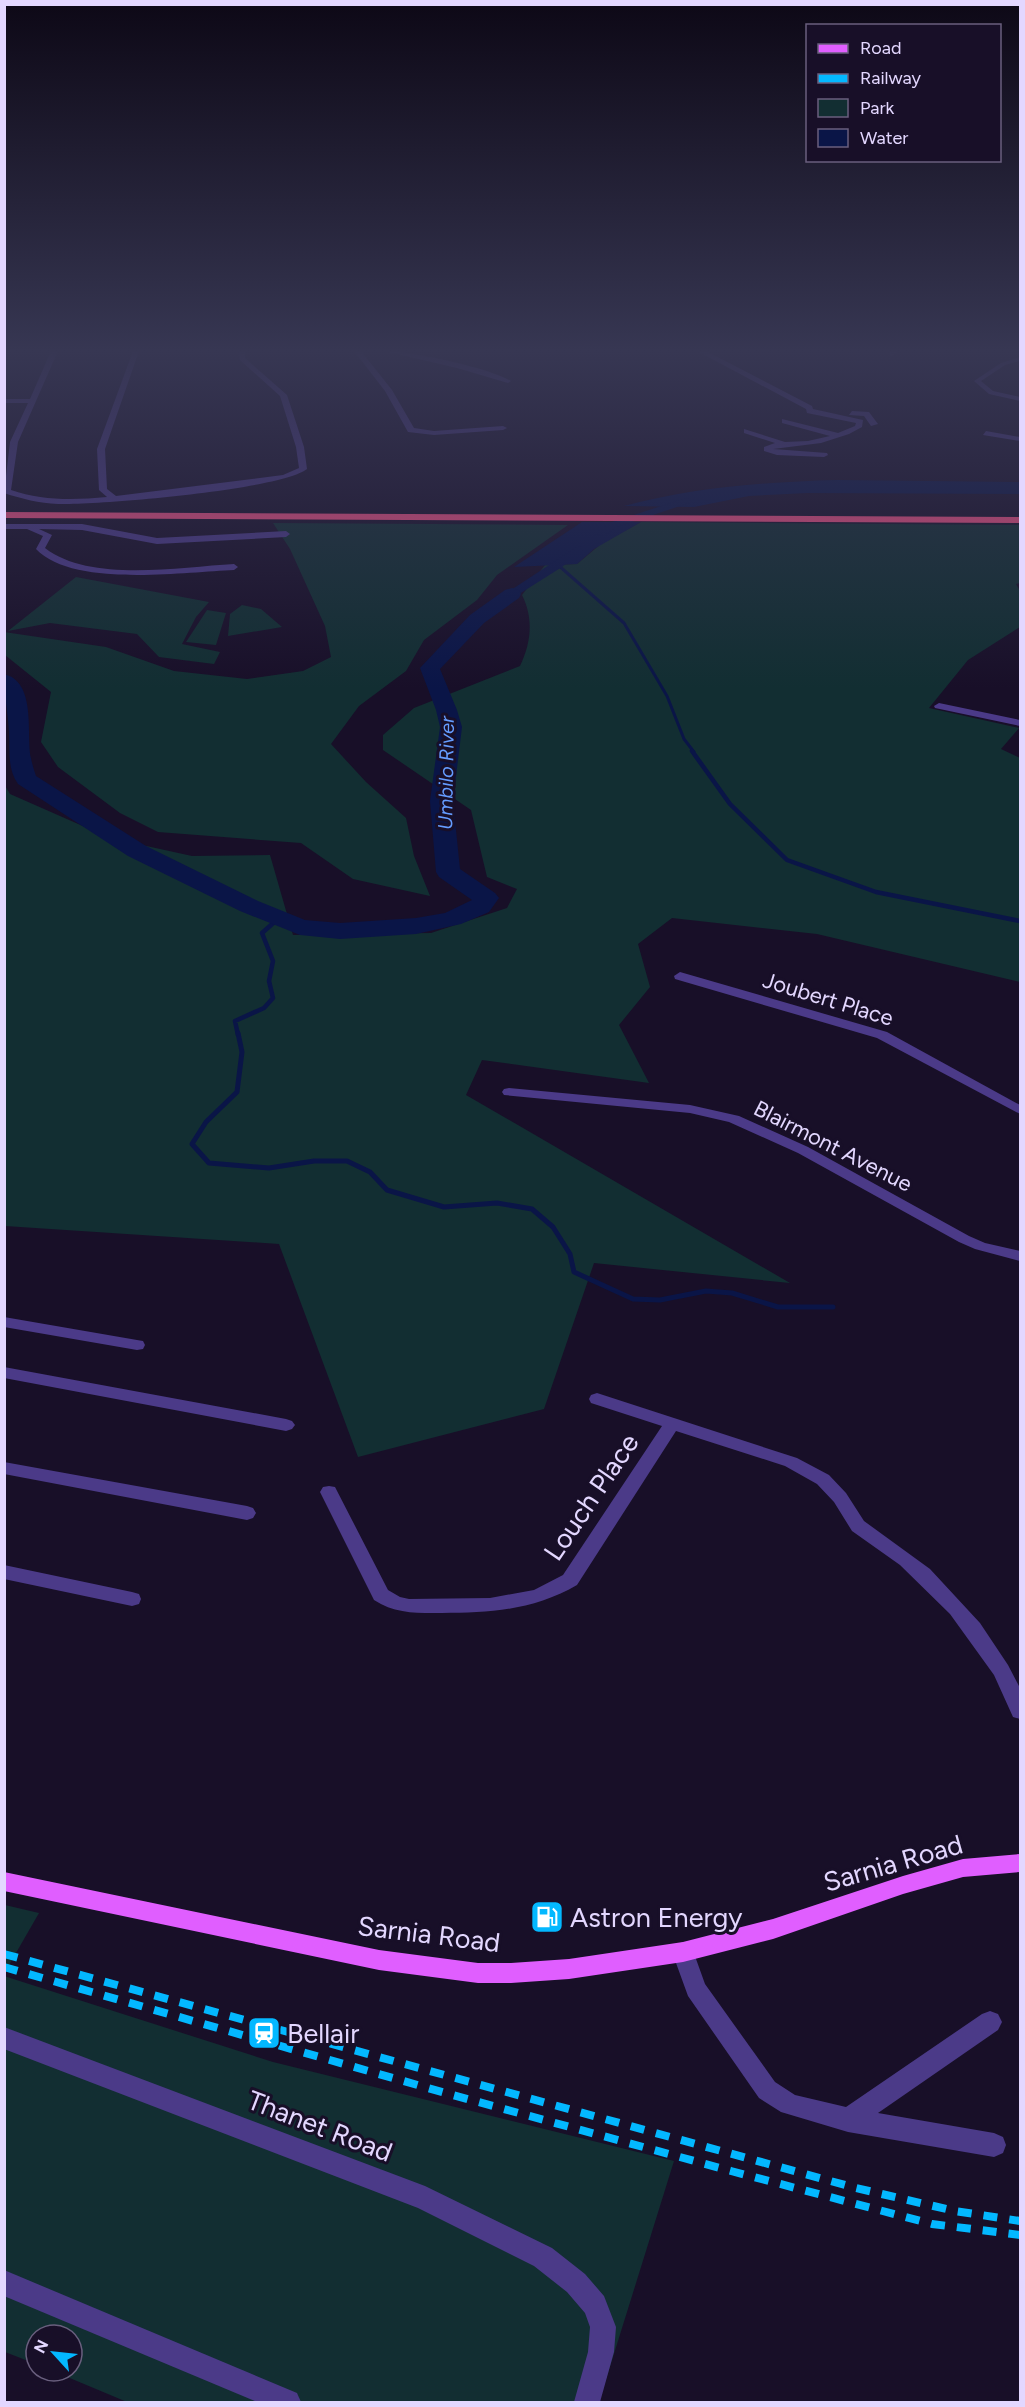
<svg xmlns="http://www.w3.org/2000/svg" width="1025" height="2407" font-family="Figtree,sans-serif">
  <rect width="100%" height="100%" fill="#180f28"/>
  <g fill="#122e32">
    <path d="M641,522l379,3v58l-4,1 4,7v36l-52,33 -39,48 90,20 -18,21 19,9v224l-203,-48 -145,-16 -34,26 12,43 -31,38 30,58 -167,-23 -16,35 324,188 -196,-20 -50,146 -186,48 -79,-213 -274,-18 -1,-442 6,10 100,44 82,18 78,-1 23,80 138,-2 76,-25 10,-19 -30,-12 -16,-67 -88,-60v-15l31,-27 106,-42c11,-23 14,-47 2,-71l23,-30 32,-1 24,-20z"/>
    <path d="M273,523l295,2 -71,50 -20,25 -53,40 -18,31 -47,35 -28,38 35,38 40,36 8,38 16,40 -77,-17 -52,-36 -143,-11 -38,-19 -62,-46 -17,-25 10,-50 -46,-37 -1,-23 102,15 68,24 73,8 56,-8 28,-14 -6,-31 -35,-77z"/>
    <path d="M76,577l133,25 -13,15 -14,27 38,8 -6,12 -55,-7 -22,-23 -87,-11 -42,8z"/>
    <path d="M242,605l19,4 21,18 -54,9 2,-22z"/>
    <path d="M207,610l19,3 -10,32 -30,-3z"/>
    <path d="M5,1905l34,8 -34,59 -1,-67z"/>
    <path d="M4,1976l269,86 401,99 -75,241h-472l-74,-31h19v-36h-36v29l-31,-12z"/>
  </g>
  <g fill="#0a1547">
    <path d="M837,480l183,2v12l-213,-1 -58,3 -55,11 -70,-1c71,-19 141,-24 213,-26z"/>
    <path d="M582,522h59l-47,27 -17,15 -63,3z"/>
  </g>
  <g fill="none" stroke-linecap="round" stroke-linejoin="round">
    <path stroke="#0a1547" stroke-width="3" d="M558,565l66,58 43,73 17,43 10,13"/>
    <g stroke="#0a1547" stroke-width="4.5">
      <path d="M692,751l38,53 57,56 89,32 144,29"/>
      <path d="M238,1035l-3,-14 29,-13 9,-10 -4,-17 4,-20 -11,-28 17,-15"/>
    </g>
    <path stroke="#0a1547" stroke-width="5" d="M238,1033l4,19 -5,40 -31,30 -14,22 17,19 60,5 45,-7h33l23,11 17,18 57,17 53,-4 35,6 21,18 17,27 4,18 59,27 27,1 46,-9 26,2 46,14h55"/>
    <g fill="#0a1547" fill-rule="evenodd">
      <path d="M686,498l3,1v4l-72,24 -13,9 -9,-2 14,-11z"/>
      <path d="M578,546l4,1v4l-20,16 -46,29h-8v-4z"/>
    </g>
    <path fill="#0a1547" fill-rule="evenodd" d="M512,588l7,2 2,4 -2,4 -35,25 -44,46 17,41 5,17 -9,74 7,68 35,24 4,5 -10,14 -28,12 -45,10 -76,5 -40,-4 -60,-24 -112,-55 -110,-72c-11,-16 -8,-33 -9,-52 -1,-19 -5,-38 -5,-58 33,8 22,60 27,84 1,6 3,12 5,18l110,70 112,55 47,19 35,3 76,-5 29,-5 27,-13 -33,-23 -3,-5 -6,-71 10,-74 -4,-17 -16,-42 50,-53 35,-25z"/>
    <g fill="#4b3a88" fill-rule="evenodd">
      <path d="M51,351h7l-40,91 -7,48c31,11 64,10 96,7l-8,-7 -2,-41 36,-98h6l-34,98 2,40 9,7 167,-21 16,-7 -3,-21 -16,-51 -40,-36 -1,-9h6v7l42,37 17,52 3,22c-27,21 -208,36 -249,35 -19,-1 -36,-5 -54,-11l6,-51 18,-39h-24v-4h26z"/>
      <path d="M354,351h7l31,39 22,38 20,3 69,-5 4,2 -4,2 -69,5 -26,-3 -23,-41z"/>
      <path d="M384,351c27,0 106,17 127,30l-3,2 -51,-15z"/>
      <path d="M697,351h9l106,55 1,3 50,11 -1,7 -13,7 -28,9 -48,6 54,4 1,2 -4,2 -47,-2 -13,-4v-4l11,-4 -31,-10v-4l41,13 23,-1 22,-5 -48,-13v-4l56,14 17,-7 1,-3 -49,-10 -1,-4z"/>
      <path d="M891,351h7l-6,5 -3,-2z"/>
      <path d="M1020,357v4l-15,4 -24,16 12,10 27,6v4l-31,-7 -15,-13 27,-18z"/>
      <path d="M852,411l17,1 9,12 -7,2 -7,-10 -15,-1z"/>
      <path d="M986,431l34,6v4l-37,-6z"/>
      <path d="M4,524h78l75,14 129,-7 4,3 -4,3 -129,7 -75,-14 -43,-1 13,6 -7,13c45,35 134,19 189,16l4,3 -4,3c-51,2 -161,18 -198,-21l7,-13 -16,-7h-23z"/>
      <path d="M939,703l81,17v6l-85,-18 -1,-2z"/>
      <path d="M680,972l207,60 133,73v9l-143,-76 -202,-59 -1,-3z"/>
      <path d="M509,1088l181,17 49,11 69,31 161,89 16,7 35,8v10l-45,-12 -16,-7 -161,-89 -69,-31 -39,-9 -186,-18 -2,-3 2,-3z"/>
      <path d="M4,1317l133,23 6,1 2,4 -2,4 -6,1 -133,-23z"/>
      <path d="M4,1367l282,52 6,2 3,4 -3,4 -6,2 -282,-53z"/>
      <path d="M597,1393l200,65 32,17 17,18 18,28 66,48 50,54 28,42 12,23v31l-7,-2 -19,-42 -44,-61 -50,-49 -48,-34 -18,-29 -17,-18 -32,-18 -109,-35 -99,154c-43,25 -87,28 -135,28 -25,0 -47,1 -68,-13l-54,-108 3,-5 6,-1 6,1 53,103 12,7 9,2 81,-1 44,-8 29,-15 99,-149 -71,-23 -2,-4 2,-4z"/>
      <path d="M4,1462l243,44 6,2 3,5 -3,5 -6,2 -243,-46z"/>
      <path d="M4,1565l128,27 7,2 2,5 -2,5 -7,2 -128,-27z"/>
      <path d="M683,1942l8,3 14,39 70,98 20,13 51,12 136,-93 8,-3 8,3 4,8 -4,8 -120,83 116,20 9,4 3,8 -3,8 -9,4 -146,-25 -67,-20 -22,-14 -71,-102 -16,-44 3,-7z"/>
      <path d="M4,2027l421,159 127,62 33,26 19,22 12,31 -2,25 -14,50h-26l14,-50 2,-25 -5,-14 -18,-21 -33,-26 -116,-58 -414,-159z"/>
      <path d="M4,2270l293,123 4,9h-44l-253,-106z"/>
    </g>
    <path fill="#e05eff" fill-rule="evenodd" d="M1020,1854v18l-57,5 -60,17 -130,45 -90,23 -114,17 -58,4h-33l-99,-13 -375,-79v-19l375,78 99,13h33l58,-4 114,-17 90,-23 130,-43 60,-17z"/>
    <path fill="#ff5286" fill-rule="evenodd" d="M4,512l1016,5v6l-1016,-5z"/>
    <g stroke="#03b8ff" stroke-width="8" stroke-dasharray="14 12" stroke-linecap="butt">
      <path d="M4,1954l852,234 99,23 65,10"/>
      <path d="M4,1967l445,127 282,77 201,53 88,11"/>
    </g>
  </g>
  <linearGradient id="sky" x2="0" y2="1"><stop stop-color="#0d0816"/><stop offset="0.51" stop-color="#373753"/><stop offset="1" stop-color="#373753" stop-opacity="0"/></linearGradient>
  <rect width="1025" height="688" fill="url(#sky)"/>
  <defs>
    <symbol id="fuel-square" viewBox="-11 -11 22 22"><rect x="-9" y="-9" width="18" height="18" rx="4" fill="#03b8ff" stroke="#180f28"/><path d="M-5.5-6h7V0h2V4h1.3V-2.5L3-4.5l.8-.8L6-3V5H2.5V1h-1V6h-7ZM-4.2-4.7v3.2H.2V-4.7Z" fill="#fff"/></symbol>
    <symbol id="station-square" viewBox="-11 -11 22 22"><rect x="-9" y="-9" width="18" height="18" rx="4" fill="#03b8ff" stroke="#180f28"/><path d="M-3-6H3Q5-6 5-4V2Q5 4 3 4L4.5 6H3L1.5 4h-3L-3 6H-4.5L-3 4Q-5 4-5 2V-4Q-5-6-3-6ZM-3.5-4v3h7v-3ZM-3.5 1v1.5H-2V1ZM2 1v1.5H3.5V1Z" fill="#fff"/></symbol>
  </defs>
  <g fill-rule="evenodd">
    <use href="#fuel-square" x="528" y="1898" width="38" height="38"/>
    <use href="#station-square" x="245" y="2014" width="38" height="38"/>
  </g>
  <g text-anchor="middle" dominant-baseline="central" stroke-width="6" stroke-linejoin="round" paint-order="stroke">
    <g font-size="20" font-style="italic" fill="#659cff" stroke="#180f28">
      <text transform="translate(446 773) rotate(-89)">Umbilo River</text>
    </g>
    <g font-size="22" fill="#e3d7ff" stroke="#180f28">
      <text transform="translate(828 999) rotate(17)">Joubert Place</text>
      <text transform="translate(833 1146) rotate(27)">Blairmont Avenue</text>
    </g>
    <g font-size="27" fill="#e3d7ff" stroke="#180f28">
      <text transform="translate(591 1497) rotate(-56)">Louch Place</text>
      <text transform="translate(893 1863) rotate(-16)">Sarnia Road</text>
      <text transform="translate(429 1934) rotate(7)">Sarnia Road</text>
      <text transform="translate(320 2126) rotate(21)">Thanet Road</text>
    </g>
    <g font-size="27" fill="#e3d7ff" stroke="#180f28" text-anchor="start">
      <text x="570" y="1917">Astron Energy</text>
      <text x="287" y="2033">Bellair</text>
    </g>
  </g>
  <rect width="1025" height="2407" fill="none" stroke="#e3d7ff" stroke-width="12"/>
  <rect x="806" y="24" width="195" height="138" fill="#180f28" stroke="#695f7e" stroke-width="1.5"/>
  <rect x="818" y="44" width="30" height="9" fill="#e05eff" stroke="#695f7e" stroke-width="1.5"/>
  <text x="860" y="54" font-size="18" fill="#e3d7ff">Road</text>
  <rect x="818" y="74" width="30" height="9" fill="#03b8ff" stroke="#695f7e" stroke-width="1.5"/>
  <text x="860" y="84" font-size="18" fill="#e3d7ff">Railway</text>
  <rect x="818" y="99" width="30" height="18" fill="#122e32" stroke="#695f7e" stroke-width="1.5"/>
  <text x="860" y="114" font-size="18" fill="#e3d7ff">Park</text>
  <rect x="818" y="129" width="30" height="18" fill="#0a1547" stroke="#695f7e" stroke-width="1.5"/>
  <text x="860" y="144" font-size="18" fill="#e3d7ff">Water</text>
  <g transform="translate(54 2353) rotate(297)"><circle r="28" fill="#180f28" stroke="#695f7e" stroke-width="1.5"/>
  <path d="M0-4.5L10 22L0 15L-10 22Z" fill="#03b8ff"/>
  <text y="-9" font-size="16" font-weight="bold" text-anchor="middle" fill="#e3d7ff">N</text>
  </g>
</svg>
